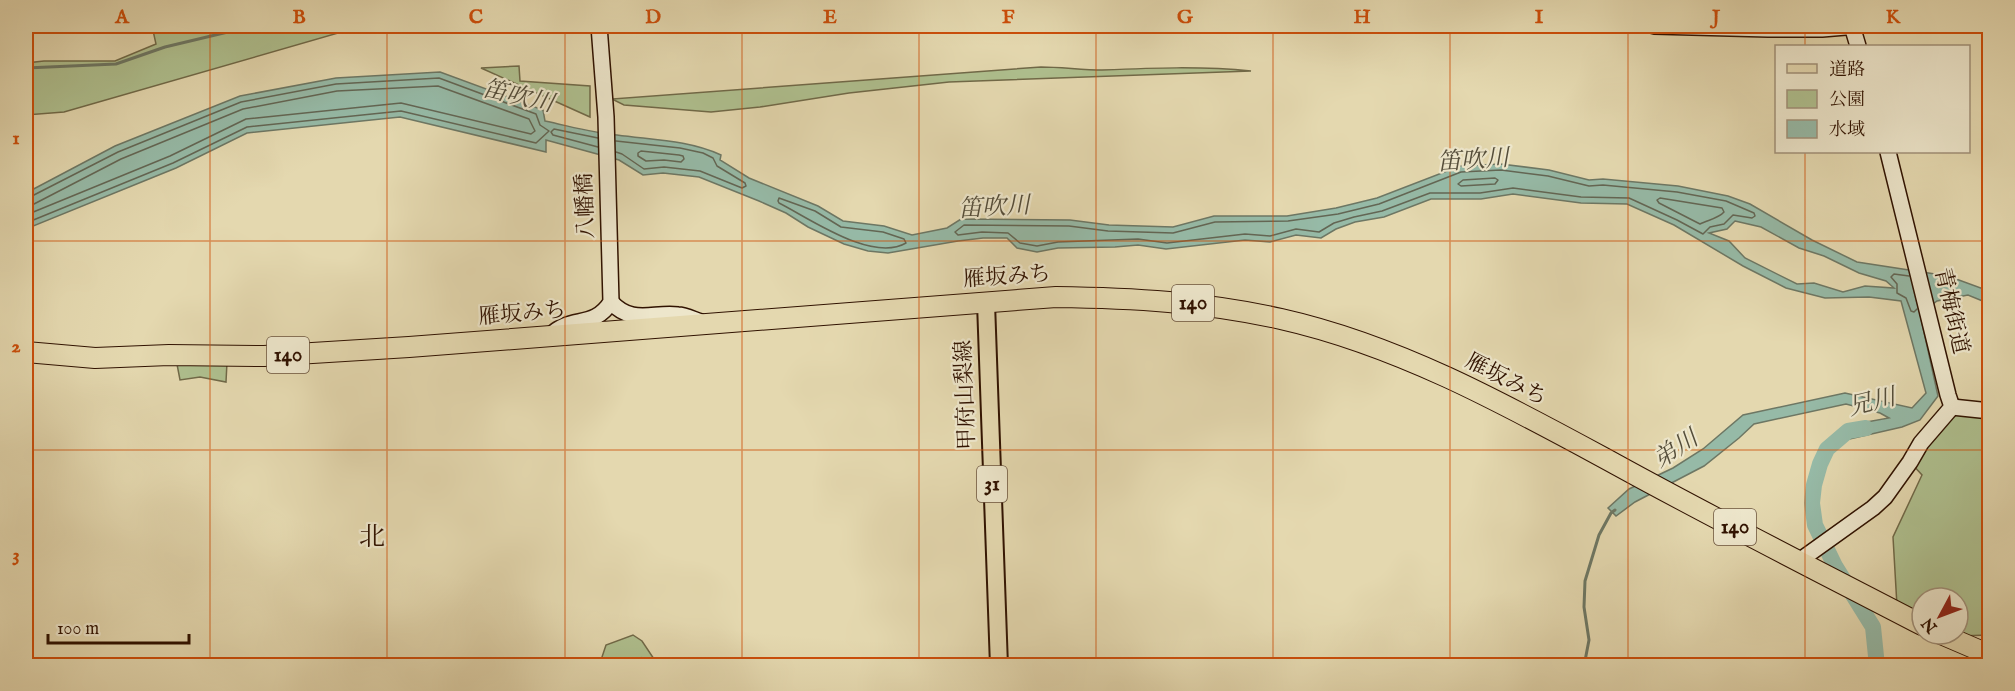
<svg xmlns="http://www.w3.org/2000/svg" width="2015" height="691" font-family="'IM FELL English','Noto Serif JP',serif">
  <rect width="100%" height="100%" fill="#e4d8af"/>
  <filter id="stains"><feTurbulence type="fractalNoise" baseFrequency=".00333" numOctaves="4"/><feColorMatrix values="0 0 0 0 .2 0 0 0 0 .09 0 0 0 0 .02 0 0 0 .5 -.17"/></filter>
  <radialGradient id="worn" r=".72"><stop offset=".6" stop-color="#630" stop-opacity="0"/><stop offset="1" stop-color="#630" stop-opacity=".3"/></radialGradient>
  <g fill="#afc08f" stroke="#706948" stroke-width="1.5">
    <path d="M152,26h207v1l-295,85 -38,3v-52l18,-2h71l41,-17z"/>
    <path d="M519,66l1,15 70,5v31l-109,-49z"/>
    <path d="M1041,67c20,0 41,3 61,3 50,-2 100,-4 149,1l-302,11 -100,11 -89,14 -49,5 -87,-7 -12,-6z"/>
    <path d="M176,359l51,3 -1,20 -26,-5 -20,3z"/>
    <path d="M1952,407l37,4v224l-31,1v-38h-36v20l-25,-12 -4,-69 29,-62 -12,-13z"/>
    <path d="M633,635l9,6 16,24h-16l-1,-7 -6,3v4h-29l-5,-5 5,-15z"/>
  </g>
  <path fill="#96baa7" stroke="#6d7764" stroke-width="1.5" fill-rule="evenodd" d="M440,72l103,38 2,11c24,5 48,12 72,14 36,5 71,5 104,20l-1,5 29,18 69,28 25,15 41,5 28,9 35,-7 14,-9 109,1 39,5 64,2 41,-11h73l49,-8 41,-10 83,-32 41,-2 48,6 40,10 14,-1 75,7 50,10 22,8 62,36 45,22 91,14 41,15 1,13 -22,-9 -31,6 -17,13 18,82 -18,24 -18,7 -52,12 -6,-10 6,-4 39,-7 -9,-5 -34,-9 -92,20 -15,14 -35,28 -69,36 -19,14 -8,-8 21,-19 44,-21 30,-19 40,-34 102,-22 67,15 14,-15 -25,-92 -32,-4 -44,1 -39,-10 -43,-22 -69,-41 -47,-21 -46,-1 -68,-9 -32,5h-50l-47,18 -29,5 -19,7 -15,9 -25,-3 -26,7 -25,-2 -79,9 -28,-4 -23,2 -57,1 -21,4 -20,-4 -10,-10h-24l-25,3 -70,12 -20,-2 -24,-7 -36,-17 -22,-14 -27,-12 -60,-24 -36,-4 -20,2 -24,-15 -73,-20v12l-146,-35 -153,16 -71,35 -150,61v-36l89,-47 125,-50 96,-18zM1735,221l26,6 38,21 25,8 35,17 27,8 8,7 -29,-2 -22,6 -29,-9 -17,1 -52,-26 -16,-17 -20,-8 18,-4z"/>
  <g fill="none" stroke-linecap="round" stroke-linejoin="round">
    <g stroke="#636654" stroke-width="1.5">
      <path d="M598,138l-44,-9 -3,3 2,3 45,12"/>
      <path d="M616,141l64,7 23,5 10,5 4,8 28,17 1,3 -4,2 -42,-17 -36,-4 -20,2 -22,-15 -6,-2"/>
      <path d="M641,151l38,4 4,1 1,3 -3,3 -17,-2 -18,1 -8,-5v-3z"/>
      <path d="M1501,170l47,6 41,10 14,-1 74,7 49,9 28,12 1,3 -3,2 -19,-3 -9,9 -14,3 -7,7 -26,-14 -48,-22 -48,-1 -68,-9 -33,5h-50l-48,18 -28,6 -20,6 -15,9 -23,-3 -26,7 -25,-2 -78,9 -29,-4 -80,3 -21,4 -17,-3 -12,-10 -26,-1 -24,3 -3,-3 9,-7 105,1 39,5 65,2 42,-11 73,-1 50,-7 41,-10 82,-32z"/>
      <path d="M1495,178l3,2 -3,4 -34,2 -3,-2 5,-4z"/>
      <path d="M26,198l4,-1 88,-45 123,-50 95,-18 103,-6 97,36 4,11 9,6 -13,12 -135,-32 -154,16 -74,36 -147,60"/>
      <path d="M779,198l36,13 26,16 42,5 21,7 2,4c-34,20 -97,-25 -127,-40l-1,-2z"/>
      <path d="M1660,198l62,10 2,4c-5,6 -16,8 -24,12l-41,-21 -2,-3z"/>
      <path d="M26,205l8,-1 87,-45 122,-50 94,-18 101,-5 91,33 6,12 -4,3 -130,-31 -155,16 -76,37 -144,59"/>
      <path d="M1909,276l-15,-2 -3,3 6,7v9l9,5 5,13 3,1 3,-3"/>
    </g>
    <g stroke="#6d7764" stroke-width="3">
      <path d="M26,68l90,-4 49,-17 88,-21"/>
      <path d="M1584,666l5,-26 -5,-33 1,-26 14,-46 12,-22 4,-3"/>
    </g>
    <path stroke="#96baa7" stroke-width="16" d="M1866,428l-18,3 -21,18 -7,15 -6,21 -2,18 3,22 20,41 38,61 4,39"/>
    <defs>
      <g id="secondary">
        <path d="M1654,26l114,3h54l36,-3"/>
        <path d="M1852,26l6,20"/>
        <path d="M611,302c21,23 41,10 67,13 8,0 16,5 23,7"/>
        <path d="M550,336c21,-22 43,-6 61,-34l-5,-185 -7,-91"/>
        <path d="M1952,407l38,4"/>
        <path d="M1799,561l74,-53 12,-11 25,-35 11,-19 31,-36 -4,-12 -60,-243"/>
      </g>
      <path id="primary" d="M986,303l13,363"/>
      <g id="highway">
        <path d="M26,352l69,6 74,-3 95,1 145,-9 647,-50c76,1 150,5 225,22 120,27 229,88 336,146 100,55 203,107 305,160"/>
        <path d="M1941,634l49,21"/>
      </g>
    </defs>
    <use href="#secondary" stroke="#301200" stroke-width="18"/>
    <use href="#primary" stroke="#301200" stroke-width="20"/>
    <use href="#highway" stroke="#301200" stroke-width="22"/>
    <use href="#secondary" stroke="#ede6cb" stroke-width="15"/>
    <use href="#primary" stroke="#e4d8af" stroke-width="16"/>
    <use href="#highway" stroke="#e4d8af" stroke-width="20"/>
  </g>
  <path fill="none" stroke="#cc4e0a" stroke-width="1.5" stroke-opacity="0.55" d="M210,26v640M387,26v640M565,26v640M742,26v640M919,26v640M1096,26v640M1273,26v640M1450,26v640M1628,26v640M1805,26v20M1805,152v514M26,241h1964M26,450h1964"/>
  <g text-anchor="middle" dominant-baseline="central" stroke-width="4.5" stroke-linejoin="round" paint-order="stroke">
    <g fill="#ede6cb" stroke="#69523d" stroke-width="1.5">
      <rect x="1172" y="285" width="42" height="36" rx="4.5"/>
      <rect x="267" y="337" width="42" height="36" rx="4.5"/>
      <rect x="977" y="466" width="30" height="36" rx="4.5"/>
      <rect x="1714" y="509" width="42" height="36" rx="4.5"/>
    </g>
    <g font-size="21" font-weight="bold" fill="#301200">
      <text x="1193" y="303">140</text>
      <text x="288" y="355">140</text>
      <text x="992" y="484">31</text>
      <text x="1735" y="527">140</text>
    </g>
    <g font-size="22" fill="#301200" stroke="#ede6cb">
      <text transform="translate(586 206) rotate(-92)">八幡橋</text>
      <text transform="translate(1007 277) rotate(-4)">雁坂みち</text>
      <text transform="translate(1951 311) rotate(77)">青梅街道</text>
      <text transform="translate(522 314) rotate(-5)">雁坂みち</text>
      <text transform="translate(1506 380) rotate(27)">雁坂みち</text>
      <text transform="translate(966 395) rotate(-92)">甲府山梨線</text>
    </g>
    <g font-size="24" font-style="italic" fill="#544d3a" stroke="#ede6cb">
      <text transform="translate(518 97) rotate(13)">笛吹川</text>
      <text transform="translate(1473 161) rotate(-4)">笛吹川</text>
      <text transform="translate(994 208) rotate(-3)">笛吹川</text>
      <text transform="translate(1872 403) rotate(-14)">兄川</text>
      <text transform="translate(1676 450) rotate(-34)">弟川</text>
    </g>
    <g font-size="26" fill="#301200" stroke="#ede6cb">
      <text x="372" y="537">北</text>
    </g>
  </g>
  <rect width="2015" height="691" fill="none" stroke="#e4d8af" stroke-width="66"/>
  <rect x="1775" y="45" width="195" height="108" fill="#ede6cb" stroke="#a1917a" stroke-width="1.5"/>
  <rect x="1787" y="64" width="30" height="9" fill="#e4d8af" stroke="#a1917a" stroke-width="1.5"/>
  <text x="1829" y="75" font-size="18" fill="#301200">道路</text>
  <rect x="1787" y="90" width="30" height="18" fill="#afc08f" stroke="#a1917a" stroke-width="1.5"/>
  <text x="1829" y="105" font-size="18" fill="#301200">公園</text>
  <rect x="1787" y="120" width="30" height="18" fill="#96baa7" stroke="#a1917a" stroke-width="1.5"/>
  <text x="1829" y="135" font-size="18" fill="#301200">水域</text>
  <g transform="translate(1940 616) rotate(229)"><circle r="28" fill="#ede6cb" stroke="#a1917a" stroke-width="1.5"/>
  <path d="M0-4.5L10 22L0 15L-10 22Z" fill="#8f2418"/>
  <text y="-9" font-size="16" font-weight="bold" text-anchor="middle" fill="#301200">N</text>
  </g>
  <path d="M48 634v9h141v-9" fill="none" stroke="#301200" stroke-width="3"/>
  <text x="57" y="634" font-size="18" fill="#301200" stroke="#ede6cb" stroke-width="4.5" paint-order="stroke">100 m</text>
  <rect x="33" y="33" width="1949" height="625" fill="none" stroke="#cc4e0a" stroke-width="2"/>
  <g font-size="20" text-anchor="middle" font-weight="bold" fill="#cc4e0a">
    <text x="122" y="23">A</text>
    <text x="299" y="23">B</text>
    <text x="476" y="23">C</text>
    <text x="653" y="23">D</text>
    <text x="830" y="23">E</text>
    <text x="1008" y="23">F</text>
    <text x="1185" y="23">G</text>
    <text x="1362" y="23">H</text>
    <text x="1539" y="23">I</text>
    <text x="1716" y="23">J</text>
    <text x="1893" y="23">K</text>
    <text x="16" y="144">1</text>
    <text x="16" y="352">2</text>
    <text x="16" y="561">3</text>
  </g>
  <rect width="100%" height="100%" filter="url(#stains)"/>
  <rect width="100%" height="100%" fill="url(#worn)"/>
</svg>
